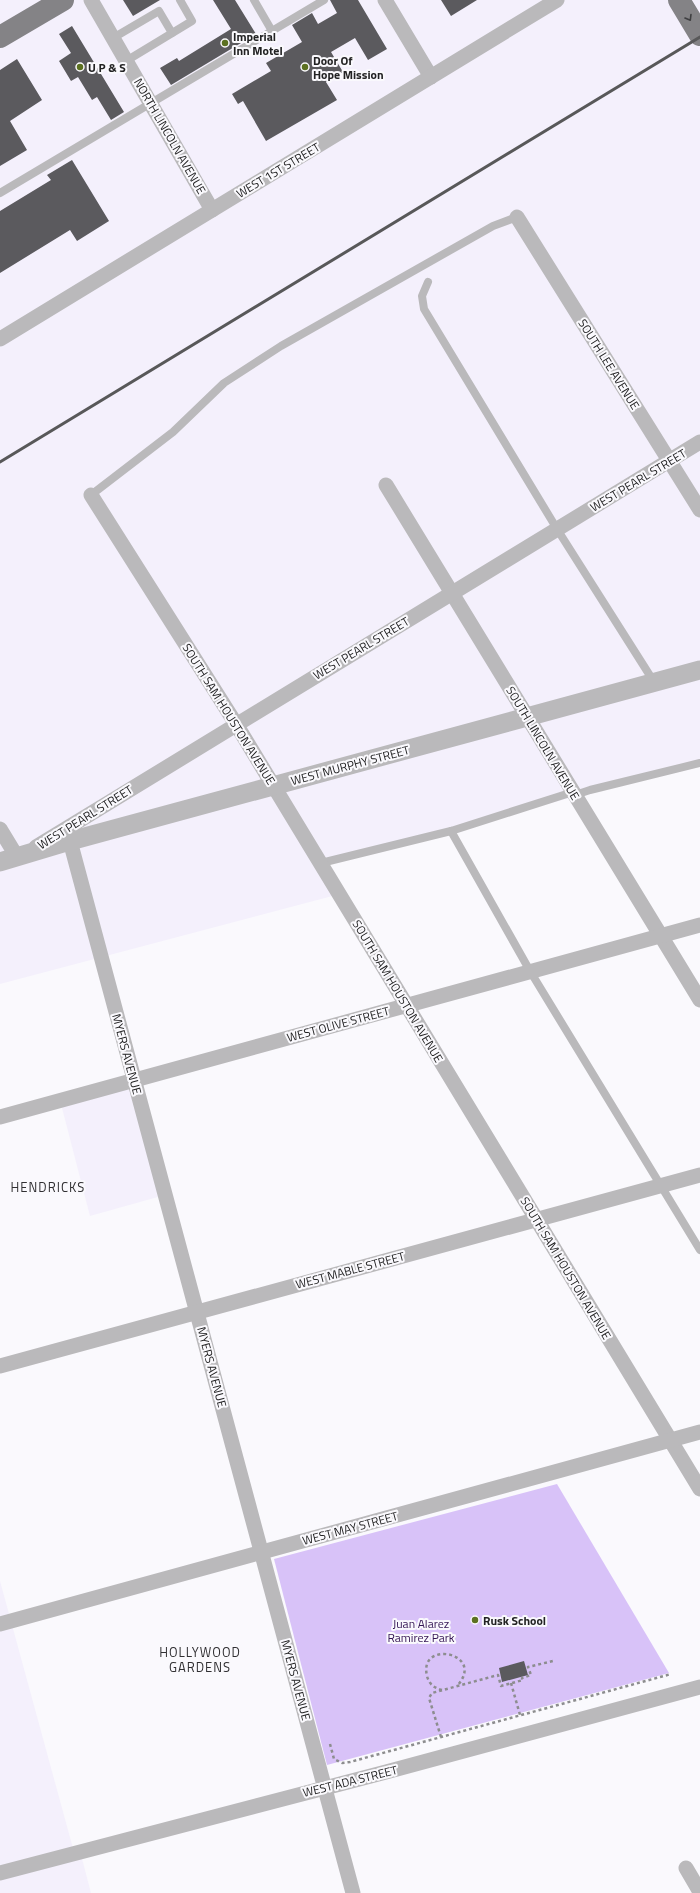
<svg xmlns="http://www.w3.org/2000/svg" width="700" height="1893" font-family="'Titillium Web',sans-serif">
  <rect width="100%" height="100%" fill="#faf9fd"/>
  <g fill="#f4f0fc">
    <path d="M0,0h700v764l-379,99 19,31 -340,90z"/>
    <path d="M134,1080l31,115 -75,21 -30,-116z"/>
    <path d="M0,1581l74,271 6,-1 11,42h-91z"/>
  </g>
  <path fill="#d8c2f8" d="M557,1484l112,189 -342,92 -53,-206z"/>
  <g fill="#5b5a5e">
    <path d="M123,0h37l-27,16z"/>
    <path d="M213,0h22l21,34 -85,51 -11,-17 17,-10 2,3 52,-32z"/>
    <path d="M330,0h28l29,49 -19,11 -13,-22 -24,14 12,20 -17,10 11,18 -71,41 -23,-40 -5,3 -6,-10 39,-23 -5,-8 36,-21 -10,-17 20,-12 6,11 19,-11z"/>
    <path d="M441,0h36l-26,16z"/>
    <path d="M72,26l52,86 -13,8 -14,-23 -5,3 -14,-23 -7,4 -12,-20 12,-8 -12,-19z"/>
    <path d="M17,59l25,41 -32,21 17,29 -27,16v-96z"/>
    <path d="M72,160l37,61 -32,20 -7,-11 -70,43v-62l51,-31 -4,-5z"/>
    <path d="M524,1661l4,14 -26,7 -3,-14z"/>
  </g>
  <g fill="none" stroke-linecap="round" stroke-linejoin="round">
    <g stroke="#8d8d8f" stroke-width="2.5" stroke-dasharray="3 3" stroke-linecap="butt">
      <path d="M511,1683l9,32"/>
      <path d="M442,1690c-8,-2 -13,-6 -15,-14 -9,-37 60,-23 30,10"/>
      <path d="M441,1737l-12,-39 3,-5 66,-18 3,11 22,-6 -1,-2 9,-3 -3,-8 25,-6"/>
      <path d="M330,1744l4,15 8,4 8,-1 321,-88"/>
    </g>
    <g stroke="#bab9bb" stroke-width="8">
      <path d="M254,0l18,31"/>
      <path d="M113,38l46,-27 13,22"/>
      <path d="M126,61l66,-40 -12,-21"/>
      <path d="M0,193l324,-193"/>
      <path d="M428,282l-6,14 2,13 133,220 97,153"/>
      <path d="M91,495l82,-63 51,-49 57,-37 212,-120 24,-9"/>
      <path d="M575,795l15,-5 110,-27"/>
      <path d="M451,831l79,140 170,279"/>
      <path d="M321,863l130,-32 122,-39"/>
    </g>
    <g stroke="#bab9bb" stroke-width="15">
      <path d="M91,0l121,210"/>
      <path d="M385,0l46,77"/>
      <path d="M517,217l183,293"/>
      <path d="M0,339l557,-339"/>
      <path d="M386,485l314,515"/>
      <path d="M91,495l145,229 464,765"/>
      <path d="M0,829l17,28"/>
      <path d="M70,841l283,1052"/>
      <path d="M36,847l664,-405"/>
      <path d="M0,1117l700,-192"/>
      <path d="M0,1366l700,-191"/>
      <path d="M0,1624l700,-192"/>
      <path d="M686,1868l14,24"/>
      <path d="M0,1873l386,-101 314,-85"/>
    </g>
    <path stroke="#bab9bb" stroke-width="19" d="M0,862l70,-21 630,-171"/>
    <g stroke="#848386" stroke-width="22">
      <path d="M679,0l21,35"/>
      <path d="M0,37l63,-37"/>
    </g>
    <path stroke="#585859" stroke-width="3" d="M0,462l700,-425"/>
  </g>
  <defs><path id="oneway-chevron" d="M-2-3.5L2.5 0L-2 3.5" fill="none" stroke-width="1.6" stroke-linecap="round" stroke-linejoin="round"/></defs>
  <use stroke="#3f3f41" href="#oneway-chevron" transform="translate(689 18) rotate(59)"/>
  <g fill="#5c7121" stroke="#faf9fd" stroke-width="1.5">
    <circle cx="225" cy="43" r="4"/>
    <circle cx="80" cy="67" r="4"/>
    <circle cx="305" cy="67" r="4"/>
    <circle cx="475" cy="1620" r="4"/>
  </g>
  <g text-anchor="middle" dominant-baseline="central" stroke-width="4" stroke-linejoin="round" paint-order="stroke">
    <g font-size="12" font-weight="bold" fill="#222223" stroke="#faf9fd" text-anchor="start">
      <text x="233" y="36">Imperial<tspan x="233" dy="14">Inn Motel</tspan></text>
      <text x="313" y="60">Door Of<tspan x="313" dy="14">Hope Mission</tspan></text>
      <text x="88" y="67">U P &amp; S</text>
      <text x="483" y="1620">Rusk School</text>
    </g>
    <g font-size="12" fill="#222223" stroke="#faf9fd">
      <text transform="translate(170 136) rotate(60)">NORTH LINCOLN AVENUE</text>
      <text transform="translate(278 170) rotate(-31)">WEST 1ST STREET</text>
      <text transform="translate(609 364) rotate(58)">SOUTH LEE AVENUE</text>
      <text transform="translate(638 480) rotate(-31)">WEST PEARL STREET</text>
      <text transform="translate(361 648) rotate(-31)">WEST PEARL STREET</text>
      <text transform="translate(229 714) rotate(58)">SOUTH SAM HOUSTON AVENUE</text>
      <text transform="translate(543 743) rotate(59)">SOUTH LINCOLN AVENUE</text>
      <text transform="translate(350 765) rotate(-15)">WEST MURPHY STREET</text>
      <text transform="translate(85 817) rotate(-32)">WEST PEARL STREET</text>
      <text transform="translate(398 991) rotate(59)">SOUTH SAM HOUSTON AVENUE</text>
      <text transform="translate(338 1024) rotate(-15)">WEST OLIVE STREET</text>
      <text transform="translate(127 1054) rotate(75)">MYERS AVENUE</text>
      <text transform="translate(566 1268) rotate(59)">SOUTH SAM HOUSTON AVENUE</text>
      <text transform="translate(350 1270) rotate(-15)">WEST MABLE STREET</text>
      <text transform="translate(212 1367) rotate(75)">MYERS AVENUE</text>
      <text transform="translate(350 1528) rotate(-15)">WEST MAY STREET</text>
      <text transform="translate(296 1680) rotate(75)">MYERS AVENUE</text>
      <text transform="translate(350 1781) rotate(-14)">WEST ADA STREET</text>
    </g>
    <g font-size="12" fill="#341554" stroke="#faf9fd">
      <text x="421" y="1623">Juan Alarez<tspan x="421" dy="14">Ramirez Park</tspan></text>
    </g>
    <g font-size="13" letter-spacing="1" fill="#302f32" stroke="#faf9fd">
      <text x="48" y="1187">HENDRICKS</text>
      <text x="200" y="1652">HOLLYWOOD<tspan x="200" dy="15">GARDENS</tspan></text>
    </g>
  </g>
</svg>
